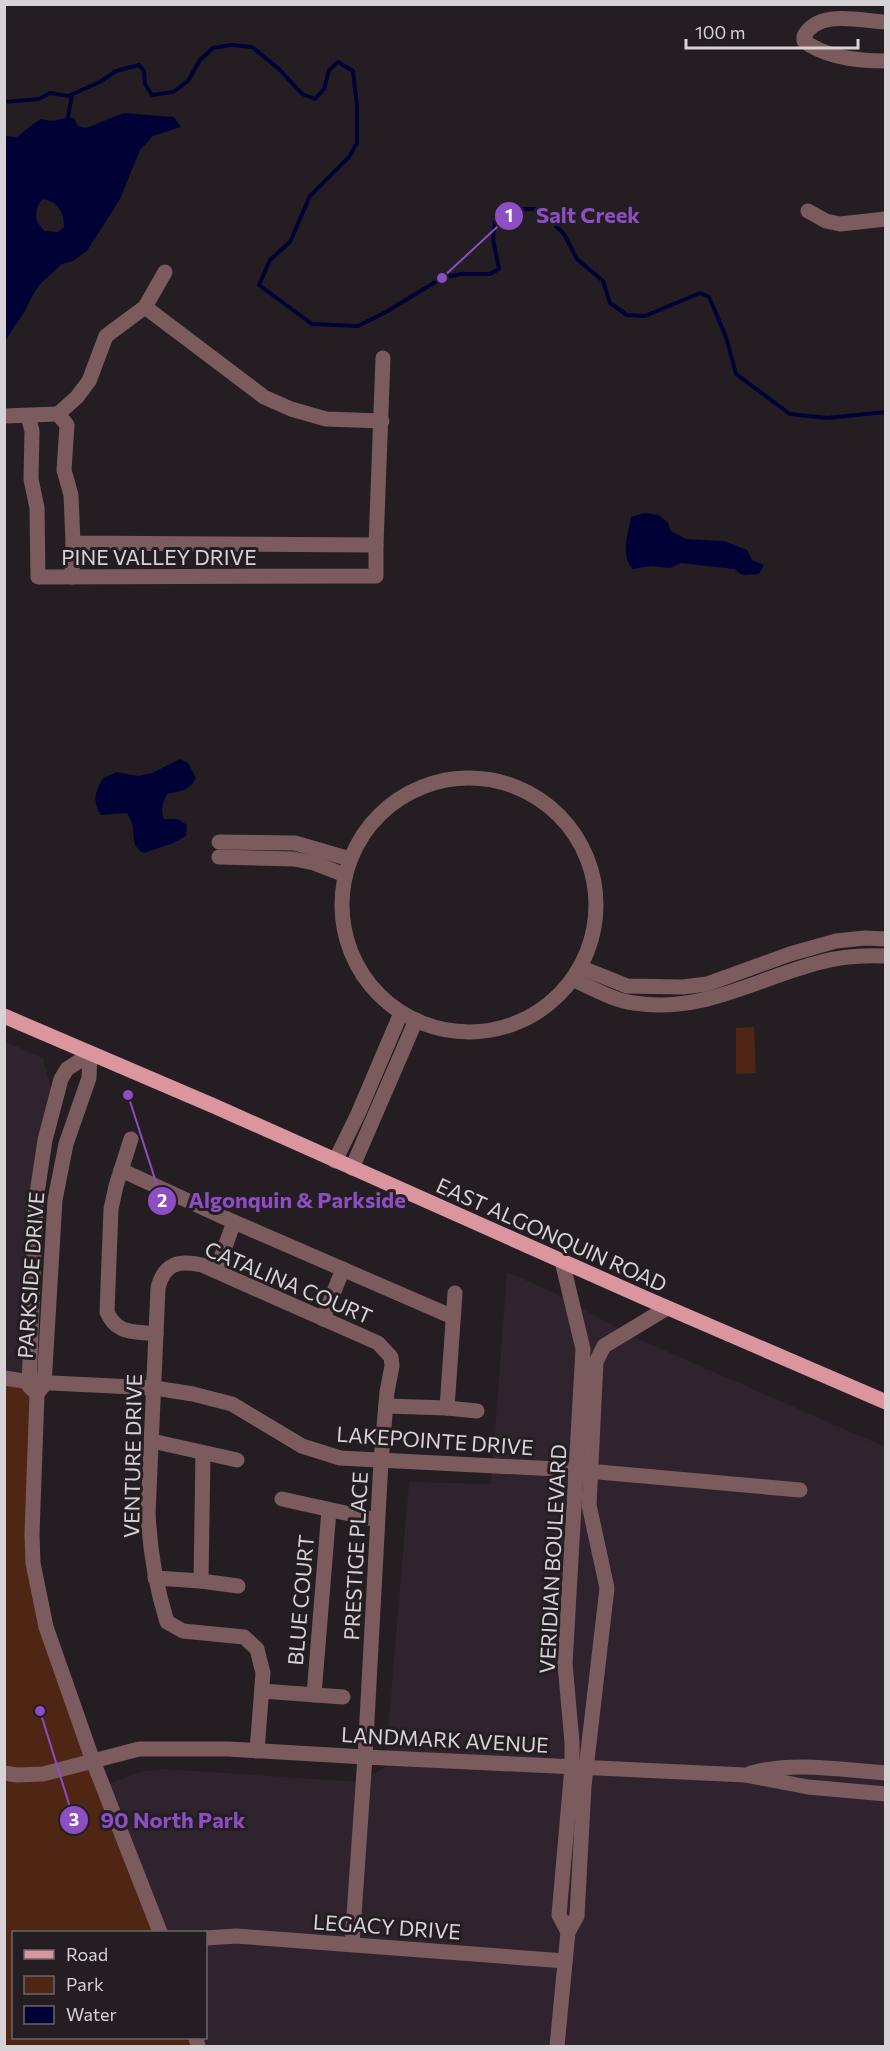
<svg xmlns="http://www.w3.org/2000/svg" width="890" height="2051" font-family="Commissioner,sans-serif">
  <rect width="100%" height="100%" fill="#241e23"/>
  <path fill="#2f242d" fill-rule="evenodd" d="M4,1041l39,17 8,31 -15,87 -3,387 70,223 41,-15 20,-2 196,13 25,-15 24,-285 82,2 16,-212 43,19 84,46 251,110v599h-880zM14,1932h192v106h-192z"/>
  <g fill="#4f2613">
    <path d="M754,1027l2,46 -20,1v-46z"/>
    <path d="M4,1378l26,4 9,215 121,335h-146v106h182l2,8h-193z"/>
  </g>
  <g fill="#000236" fill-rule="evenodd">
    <path d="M124,113l50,4 7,10 -28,9 -13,14 -20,49 -33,52 -14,10 -11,3 -23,21 -8,13 -6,13 -20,30v-205l12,1 16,-13 8,-5c16,5 19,-3 33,-1l4,8 8,2zM43,199c15,3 21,13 21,28l-6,5 -13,-1c-11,-9 -12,-22 -2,-32z"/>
    <path d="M644,513l15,2 9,8 3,8 15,8 38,2 23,9 5,10 12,5 -5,9 -17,1 -8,-6 -53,-6 -11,5 -19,-2 -18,3c-13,-13 -5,-36 -2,-52z"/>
    <path d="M180,759l8,4 8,15c-6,13 -16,13 -29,16 -4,9 -7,15 -3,25h14l9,6 -1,11 -15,8 -27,9c-12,-6 -10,-14 -11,-26 -1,-5 -4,-9 -6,-14l-26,2c-9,-14 -6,-23 2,-37l14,-6 21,4 14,-3z"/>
  </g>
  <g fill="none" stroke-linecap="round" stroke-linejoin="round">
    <g stroke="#000236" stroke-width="4">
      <path d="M4,102l35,-3 11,-6 18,3 32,-14 16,-11 23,-6 5,6 1,13 7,11 21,-3 15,-11 12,-21 13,-12 18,-3 21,2 27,22 23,25 13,5 9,-10 5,-19 9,-8 15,9 4,35v37l-8,14 -39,39 -20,46 -20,18 -11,25 53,39 46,2 28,-14 56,-34 19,-4h29l9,-5 -6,-30 2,-18 23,-12h21l25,25 13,25 26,22 7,22 17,12 18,1 55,-23 9,4 17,40 10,37 54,40 37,4 59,-6"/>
      <path d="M68,117l4,-22"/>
    </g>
    <g stroke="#7c5b5f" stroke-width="15">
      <path d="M886,22c-27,-1 -67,-13 -82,14v5c22,17 54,20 82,20"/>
      <path d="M808,211l18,10 14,3 46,-5"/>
      <path d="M145,307l119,90 27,12 35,10 56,2"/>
      <path d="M58,414l9,11 -3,45 7,25 2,48 303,2 7,-187"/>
      <path d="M58,414l19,-17 12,-16 17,-45 39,-29 20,-35"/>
      <path d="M4,416l54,-2"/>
      <path d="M28,416l4,15 -1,48 6,29 1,69 338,-1v-31"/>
      <path d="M72,577l1,-34"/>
      <circle cx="469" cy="905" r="127"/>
      <path d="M219,842l76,1 55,16"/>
      <path d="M219,857l75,2 20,4 31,12"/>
      <path d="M582,968l45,18 56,1 24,-3 83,-30 46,-13 29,-3 21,1"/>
      <path d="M574,980c20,9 39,20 60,23 69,11 123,-25 187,-41 21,-6 43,-7 65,-6"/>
      <path d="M90,1054l-1,24 -23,66 -11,56 -11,185 -7,9 -5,140 1,29 13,64 47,134 67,171"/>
      <path d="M131,1139l-15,47 -5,23 -4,103c10,23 27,19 49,22"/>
      <path d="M335,1161l23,-47 43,-101"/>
      <path d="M352,1168l64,-148"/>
      <path d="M121,1170l113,52 219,95"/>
      <path d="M562,1261l21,88 -18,315 7,78v25l-13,148 9,17"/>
      <path d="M221,1273l1,-18 12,-33"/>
      <path d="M323,1319l20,-50"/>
      <path d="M4,1378l26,4 125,6 38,6 39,10 70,42 38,12 236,12 224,20"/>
      <path d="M33,1390l-4,-4 7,-186 9,-60 16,-61 6,-10 23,-15"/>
      <path d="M386,1406l61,2 8,-115"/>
      <path d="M447,1408l30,3"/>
      <path d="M152,1441l85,19"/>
      <path d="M282,1499l95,21"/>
      <path d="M155,1578l46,3 2,-128"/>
      <path d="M201,1581l37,5"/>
      <path d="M262,1691l81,6"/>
      <path d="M314,1695l15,-185"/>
      <path d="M257,1751l6,-78 -6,-24 -13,-12 -61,-6 -16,-9c-11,-35 -17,-71 -19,-108l10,-226c6,-25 21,-28 44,-23l176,78 13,14 1,9 -5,26 -6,69 -16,296 -13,187"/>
      <path d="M4,1773l13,2 26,-1 96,-25h89l137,8 380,18 63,12 78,7"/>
      <path d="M751,1773c43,-12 91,-3 135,0"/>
      <path d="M206,1938l30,-2 329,25"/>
      <path d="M196,2038l2,8"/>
      <path d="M557,2046l11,-114 9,-16 7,-130 23,-198 -18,-83 7,-143 8,-16 63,-38"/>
    </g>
    <path stroke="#da959f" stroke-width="15" d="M4,1016l210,90 431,192 241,104"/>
  </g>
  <g text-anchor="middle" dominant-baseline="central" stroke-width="6" stroke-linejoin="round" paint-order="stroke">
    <g font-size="21" fill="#d6d2d5" stroke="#241e23">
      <text x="159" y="556">PINE VALLEY DRIVE</text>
      <text transform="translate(552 1234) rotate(24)">EAST ALGONQUIN ROAD</text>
      <text transform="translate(30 1275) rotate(-86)">PARKSIDE DRIVE</text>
      <text transform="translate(289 1282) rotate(23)">CATALINA COURT</text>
      <text transform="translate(435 1440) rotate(4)">LAKEPOINTE DRIVE</text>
      <text transform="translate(132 1456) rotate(-89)">VENTURE DRIVE</text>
      <text transform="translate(355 1556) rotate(-87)">PRESTIGE PLACE</text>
      <text transform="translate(552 1559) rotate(-87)">VERIDIAN BOULEVARD</text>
      <text transform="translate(300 1600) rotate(-85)">BLUE COURT</text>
      <text transform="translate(445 1739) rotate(3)">LANDMARK AVENUE</text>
      <text transform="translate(387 1926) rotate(4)">LEGACY DRIVE</text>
    </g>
  </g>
  <path fill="none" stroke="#8d4dc3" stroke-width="2" d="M442 278L509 216M128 1095L162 1201M40 1711L74 1820"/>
  <g fill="#8d4dc3" stroke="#241e23" stroke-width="2">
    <circle cx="442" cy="278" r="6"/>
    <circle cx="128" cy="1095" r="6"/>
    <circle cx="40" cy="1711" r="6"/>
    <circle cx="509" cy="216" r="15"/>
    <circle cx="162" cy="1201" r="15"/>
    <circle cx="74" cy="1820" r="15"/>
  </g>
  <g font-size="18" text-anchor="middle" font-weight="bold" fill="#fff">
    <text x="509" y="222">1</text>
    <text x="162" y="1207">2</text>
    <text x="74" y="1826">3</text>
  </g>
  <g font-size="22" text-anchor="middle" font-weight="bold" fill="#8d4dc3" stroke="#241e23" stroke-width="6" stroke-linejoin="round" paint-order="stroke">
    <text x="588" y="223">Salt Creek</text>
    <text x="297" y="1208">Algonquin &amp; Parkside</text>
    <text x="173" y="1828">90 North Park</text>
  </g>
  <rect width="890" height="2051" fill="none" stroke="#d6d2d5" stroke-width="12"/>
  <rect x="12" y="1931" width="195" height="108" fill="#241e23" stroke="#6b666a" stroke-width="1.5"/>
  <rect x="24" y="1950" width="30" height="9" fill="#da959f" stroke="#6b666a" stroke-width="1.5"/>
  <text x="66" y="1961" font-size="18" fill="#d6d2d5">Road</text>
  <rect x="24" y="1976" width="30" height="18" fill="#4f2613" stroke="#6b666a" stroke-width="1.5"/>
  <text x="66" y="1991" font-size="18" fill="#d6d2d5">Park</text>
  <rect x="24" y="2006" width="30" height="18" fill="#000236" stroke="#6b666a" stroke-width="1.5"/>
  <text x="66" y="2021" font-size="18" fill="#d6d2d5">Water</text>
  <path d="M686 39v9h172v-9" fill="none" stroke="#d6d2d5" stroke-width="3"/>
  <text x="695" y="39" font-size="18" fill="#d6d2d5" stroke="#241e23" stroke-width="4.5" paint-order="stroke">100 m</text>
</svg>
